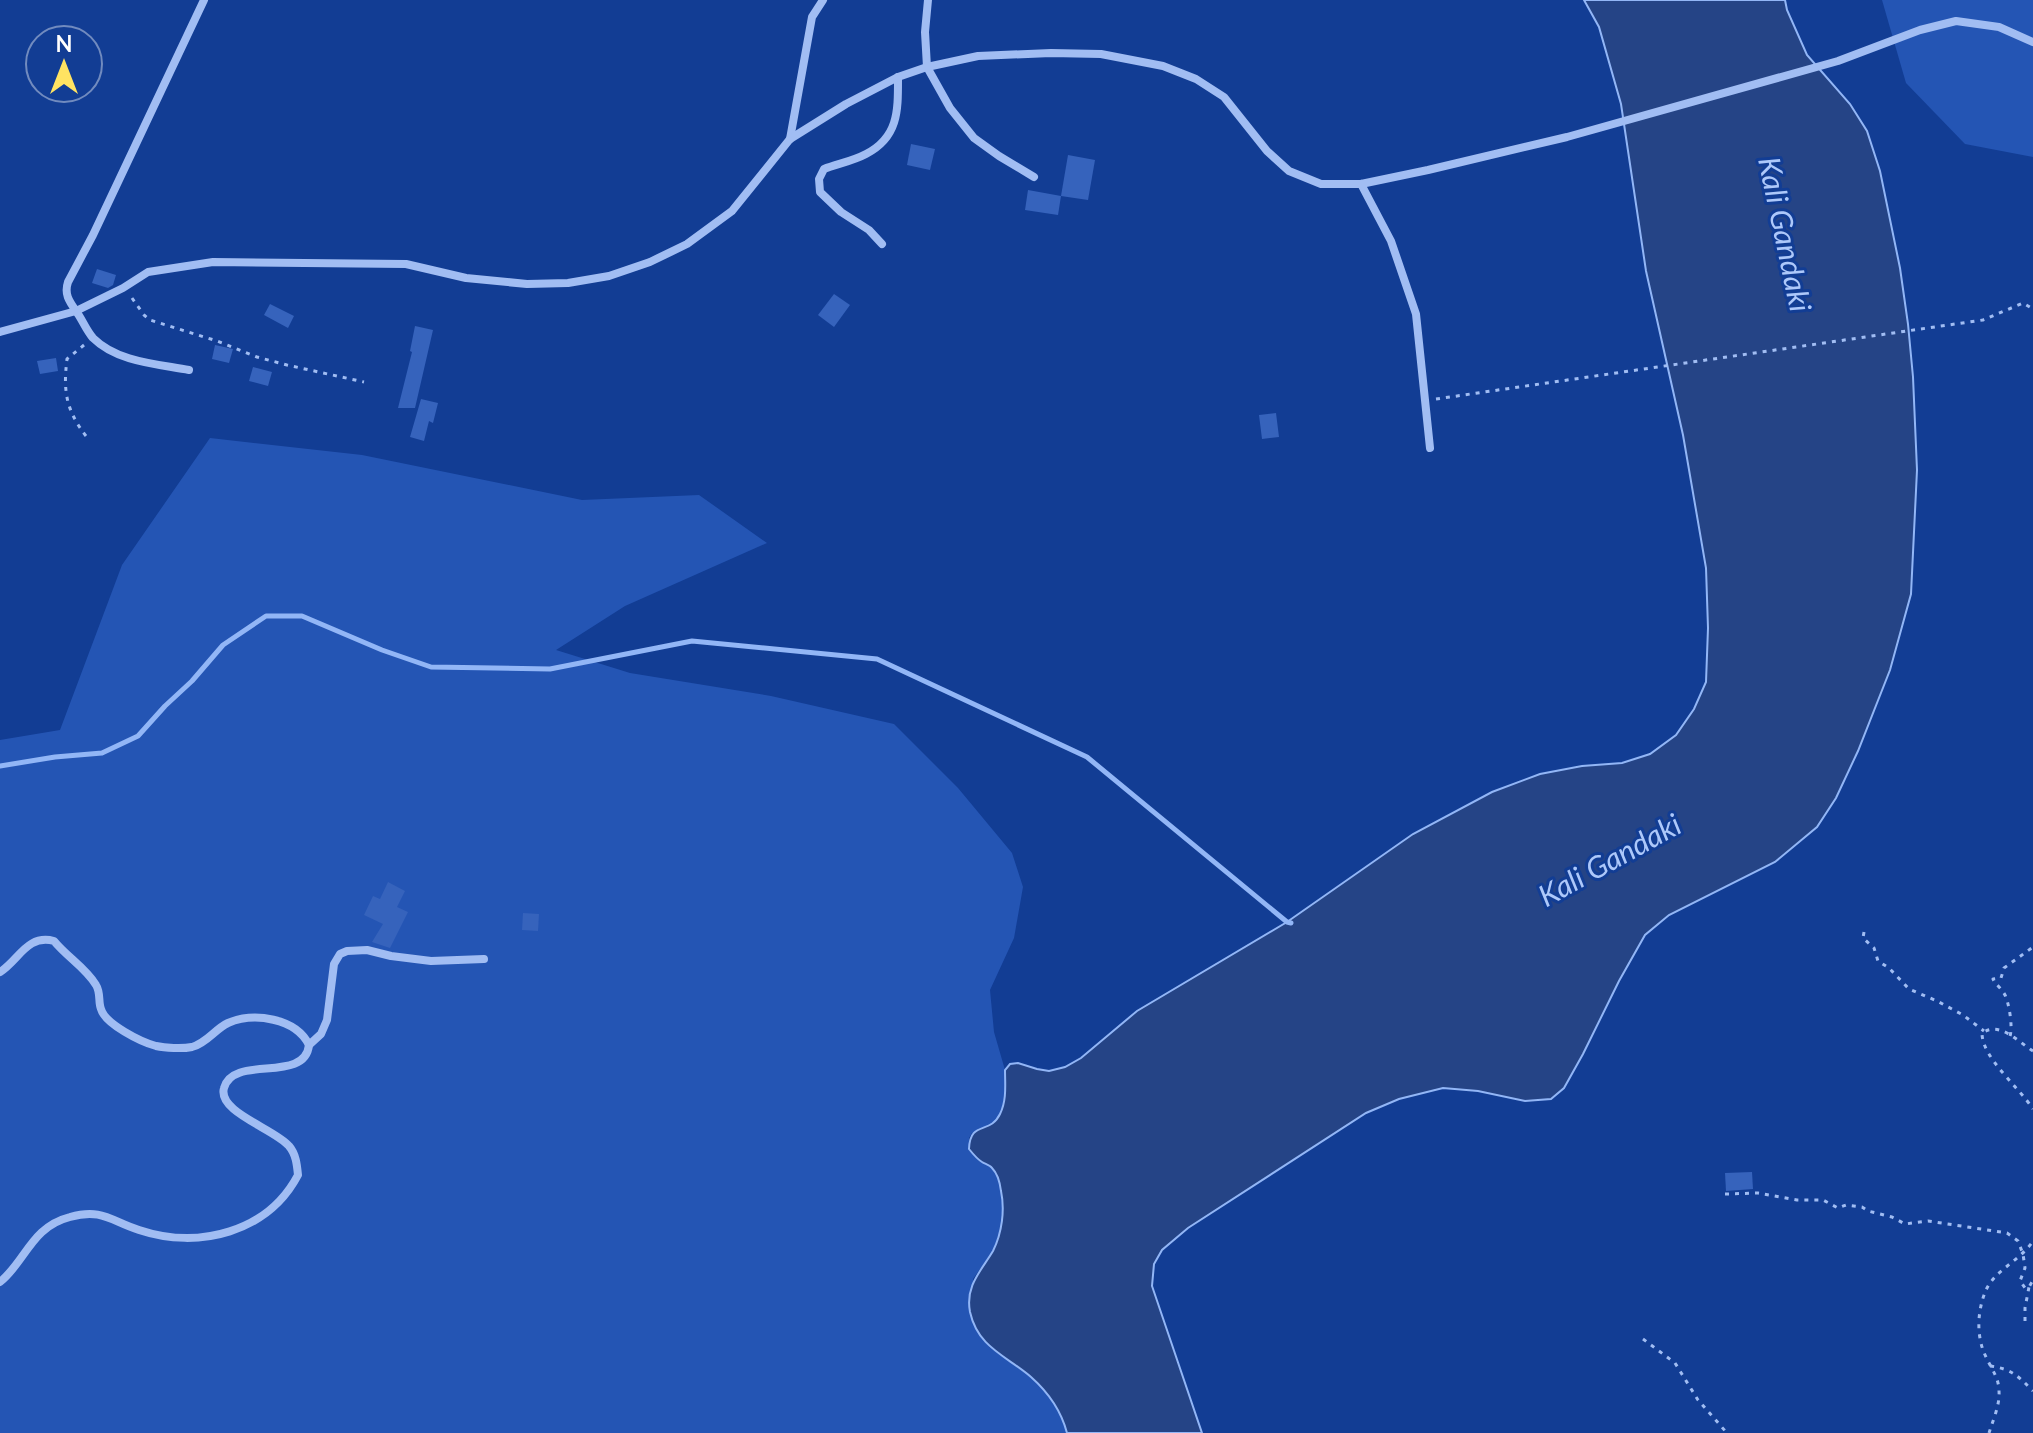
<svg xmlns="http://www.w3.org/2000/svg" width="2033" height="1433" font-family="Lato,sans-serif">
  <rect width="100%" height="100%" fill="#123d94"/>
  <g fill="#2455b4">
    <path d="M1882,0h151v157l-68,-13 -59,-61z"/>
    <path d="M210,438l152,17 220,45 117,-5 68,48 -142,63 -69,44 74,23 141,23 123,28 64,64 54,65 11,34 -9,51 -24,52 4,42 11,38v26l-5,19 -9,10 -19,8 -3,5v11l10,12 13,6 7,13 4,20 -2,27 -7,22 -21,30 16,68c35,25 66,42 78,86h-1067v-693l60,-10 62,-165z"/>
  </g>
  <path fill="#254486" stroke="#92b6f6" stroke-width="2" d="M1584,0h201l2,10 20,45 43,49 17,27 13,40 20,97 8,56 5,53 4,93 -6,124 -21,76 -32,81 -22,47 -19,29 -42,35 -106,53 -24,20 -26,46 -36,73 -19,34 -13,11 -26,2 -47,-10 -35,-3 -44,11 -33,14 -178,115 -26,22 -8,14 -2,22 50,147h-135c-6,-23 -18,-40 -36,-56 -24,-21 -53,-29 -61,-65 -5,-26 11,-41 23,-61 9,-18 12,-41 8,-60 -1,-8 -3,-17 -9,-23 -2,-3 -7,-4 -10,-6 -5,-3 -9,-8 -13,-13 1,-29 21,-14 31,-35 7,-14 5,-30 5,-44l5,-6 8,-1 19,6 12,2 16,-4 16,-9 56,-47 150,-89 126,-88 79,-42 48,-18 42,-8 40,-3 28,-9 26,-19 18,-26 12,-27 2,-54 -2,-60 -23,-133 -37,-164 -25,-167 -22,-77z"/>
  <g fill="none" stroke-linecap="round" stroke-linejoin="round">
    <path stroke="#92b6f6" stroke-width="5" d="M0,766l55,-9 47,-4 36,-17 27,-30 27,-25 31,-36 43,-29h36l80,34 49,17 119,2 142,-28 185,18 210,98 200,165 4,1"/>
  </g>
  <g fill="#3663bc">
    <path d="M911,144l24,5 -5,21 -23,-5z"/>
    <path d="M1068,155l27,5 -7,40 -27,-4z"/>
    <path d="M1028,190l33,6 -3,19 -33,-5z"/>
    <path d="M97,269l19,6 -3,10 -5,3 -16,-5z"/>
    <path d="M834,294l16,11 -16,22 -16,-12z"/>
    <path d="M270,304l24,12 -6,12 -24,-13z"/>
    <path d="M415,326l18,4 -18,78h-17l14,-56 -2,-1z"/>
    <path d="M215,345l18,4 -4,14 -17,-4z"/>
    <path d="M56,358l2,13 -18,3 -3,-13z"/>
    <path d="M253,367l19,5 -4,14 -19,-5z"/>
    <path d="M421,399l17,4 -5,20 -4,-2 -5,20 -14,-4z"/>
    <path d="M1276,413l3,24 -17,2 -3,-24z"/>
    <path d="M388,882l17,9 -8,16 11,5 -18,36 -18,-6 11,-18 -19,-9 9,-19 7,3z"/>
    <path d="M523,913l16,1 -1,17 -16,-1z"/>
    <path d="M1752,1172l1,17 -27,2 -1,-18z"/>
  </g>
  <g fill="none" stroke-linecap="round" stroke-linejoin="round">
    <g stroke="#a1bdf3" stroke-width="3" stroke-dasharray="4 6" stroke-linecap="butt">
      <path d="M132,298l12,17 6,5 67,21 40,16 30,8 77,17"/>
      <path d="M84,345l-17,14c-4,32 -1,51 19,77"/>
      <path d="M1436,399l547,-79 40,-17 10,6"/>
      <path d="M1864,932l-1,6 11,10 4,13 11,7 20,21 28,12 26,14 21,16"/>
      <path d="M2010,1036c3,-9 -1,-33 -5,-41 -3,-6 -9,-10 -12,-16l8,-1 3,-10 29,-21"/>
      <path d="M2033,1051c-16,-10 -33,-30 -51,-18 0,25 37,54 51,76"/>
      <path d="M1725,1194l33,-1 39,7h26l15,8 8,-3 16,2 6,4 24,6 13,7 23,-3 79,12 11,8 5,13 2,14 -5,13 5,7 4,-1 4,-7"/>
      <path d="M2025,1321v-13l4,-21"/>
      <path d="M1643,1339l32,24 23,37 29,33"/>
      <path d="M1990,1366c22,3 28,10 43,25"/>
      <path d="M1989,1433c4,-13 11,-28 10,-42 0,-13 -8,-23 -13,-34 -10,-20 -9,-46 0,-67 9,-20 35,-30 47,-49"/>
    </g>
    <g stroke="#a1bdf3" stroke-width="8">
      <path d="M928,0l-3,32 2,35 23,41 24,30 25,18 35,21"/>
      <path d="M790,139l22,-122 11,-17"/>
      <path d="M1361,184l30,57 25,73 14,134"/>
      <path d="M882,244l-13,-14 -28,-18 -21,-20 -1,-13 5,-10c13,-5 29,-8 42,-15 33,-17 32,-44 32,-77"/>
      <path d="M0,332l76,-21 47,-23 25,-16 65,-10 193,2 60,14 61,6 41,-1 41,-7 41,-14 37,-18 45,-33 58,-72 56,-35 52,-27 29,-10 51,-11 73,-3 50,1 62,12 33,13 28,18 43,54 22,20 32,13h40l67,-14 139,-33 271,-76 82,-31 36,-9 43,6 34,15"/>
      <path d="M189,370c-32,-6 -72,-8 -96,-32 -7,-8 -11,-19 -17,-27 -7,-10 -12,-17 -8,-29l25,-47 111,-235"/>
      <path d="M0,972c19,-12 27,-38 54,-31 13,16 32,27 42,44 5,8 2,17 5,24 4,15 40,33 55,37 9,2 26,3 36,1 15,-4 23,-18 36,-24 26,-11 68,-5 81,22 -4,39 -76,9 -85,43 -7,24 51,41 65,58 7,8 8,19 9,29 -30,57 -99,75 -159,55 -28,-9 -37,-22 -69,-13 -39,10 -44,44 -70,65"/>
      <path d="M309,1045l12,-11 6,-14 7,-56 6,-10 7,-3 20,-1 24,6 40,5 53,-2"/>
    </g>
  </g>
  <g text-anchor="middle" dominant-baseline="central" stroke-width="6" stroke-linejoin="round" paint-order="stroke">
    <g font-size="30" font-style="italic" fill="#adc8fa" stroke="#123d94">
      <text transform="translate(1786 234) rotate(78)">Kali Gandaki</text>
      <text transform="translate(1609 859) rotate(-29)">Kali Gandaki</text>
    </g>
  </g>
  <g transform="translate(64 64)"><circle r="38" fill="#123d94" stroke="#718bbf" stroke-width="2"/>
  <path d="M0-6L14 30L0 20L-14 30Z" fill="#ffe362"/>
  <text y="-12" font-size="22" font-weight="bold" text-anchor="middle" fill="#ffffff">N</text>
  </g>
</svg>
